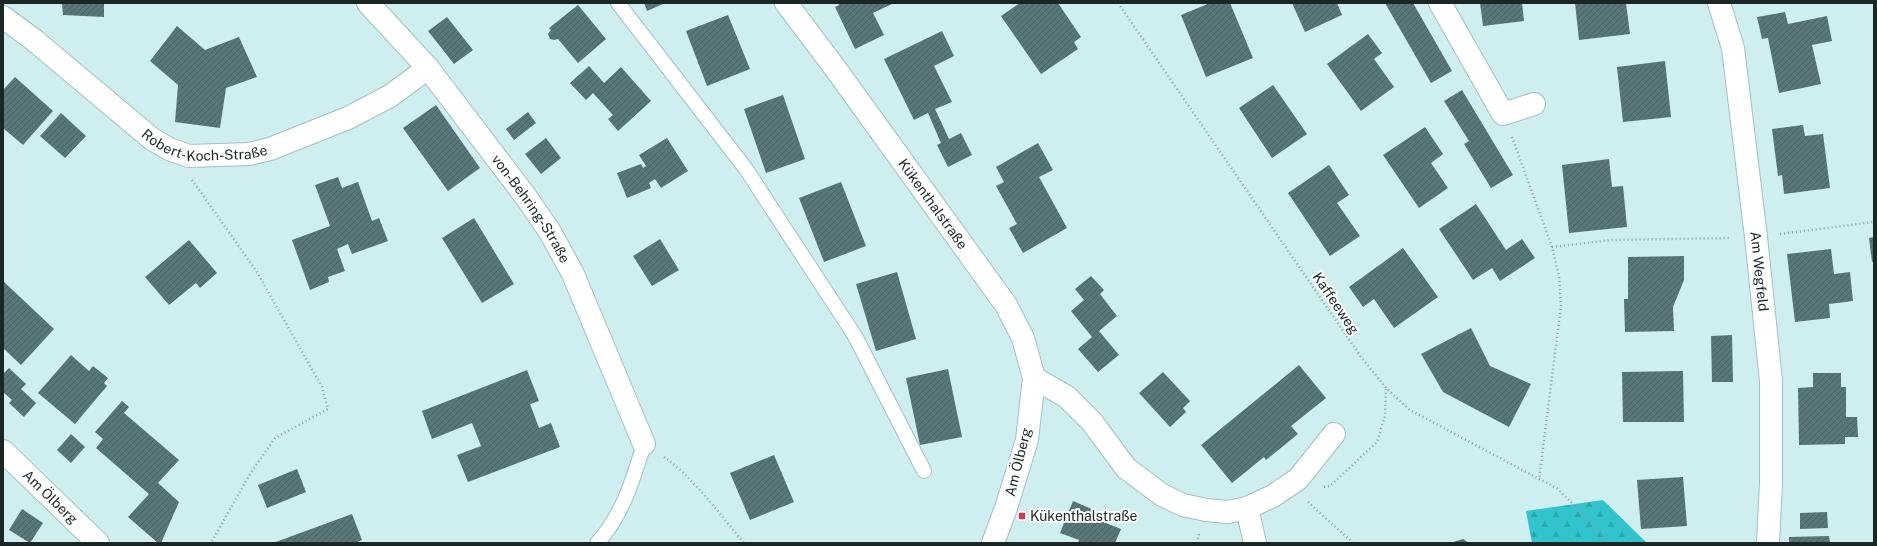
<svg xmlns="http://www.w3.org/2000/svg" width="1877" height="546" font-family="'Public Sans',sans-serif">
  <defs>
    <pattern id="forest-firs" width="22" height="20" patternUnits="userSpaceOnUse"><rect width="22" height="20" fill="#31c4cc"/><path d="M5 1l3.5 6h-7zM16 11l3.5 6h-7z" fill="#2ba8af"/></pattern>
    <pattern id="building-hatch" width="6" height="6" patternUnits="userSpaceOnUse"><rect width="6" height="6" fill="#597678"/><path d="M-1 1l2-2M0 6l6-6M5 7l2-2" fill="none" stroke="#496162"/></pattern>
  </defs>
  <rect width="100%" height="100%" fill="#ceeef0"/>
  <path fill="url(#forest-firs)" d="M1603,500l44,43h-115l-6,-32z"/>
  <g fill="url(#building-hatch)">
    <path d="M62,3h42v14l-41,-2z"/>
    <path d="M644,3h21l-18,8z"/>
    <path d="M838,3h56l-21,10 11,22 -29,14 -20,-42 4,-2z"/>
    <path d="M1020,3h38l23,34 -7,5 4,7 -37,25 -40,-58z"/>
    <path d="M1210,3h20l23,55 -47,19 -25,-62z"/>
    <path d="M1292,3h45l5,12 -37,17z"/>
    <path d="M1385,3h28l39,68 -21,12z"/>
    <path d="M1480,3h42l2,18 -41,5z"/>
    <path d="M1575,3h51l4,31 -51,6z"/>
    <path d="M578,5l28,34 -28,24 -20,-24 -4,1 -4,-1 -2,-5 3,-4 -2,-2z"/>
    <path d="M1785,12l3,12 39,-8 5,25 -20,4 9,39 -42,9 -11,-55 -6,1 -5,-22z"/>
    <path d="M728,15l22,54 -43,17 -21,-55z"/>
    <path d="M447,17l26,33 -19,14 -26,-33z"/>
    <path d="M177,26l28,24 34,-13 18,40 -31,11 -6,40 -45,-6 3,-37 -28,-24z"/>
    <path d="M942,31l12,25 -20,10 18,36 -17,7 14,30 12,-6 11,22 -24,12 -11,-22 4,-2 -13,-30 -14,7 -30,-61z"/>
    <path d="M1368,34l14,19 -8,6 20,28 -33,24 -34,-47z"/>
    <path d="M1665,61l6,56 -48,5 -6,-55z"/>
    <path d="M589,66l15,17 17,-16 30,34 -33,30 -10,-12 5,-4 -20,-22 -7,7 -16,-17z"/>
    <path d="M15,77l38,34 -30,34 -20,-17v-38z"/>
    <path d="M1273,85l34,49 -35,24 -33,-50z"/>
    <path d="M1462,90l51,85 -22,13 -27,-44 5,-3 -25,-40z"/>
    <path d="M783,95l22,64 -39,14 -22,-64z"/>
    <path d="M436,105l44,63 -32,23 -45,-63z"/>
    <path d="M528,112l8,11 -22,17 -8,-11z"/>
    <path d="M61,113l25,23 -21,22 -25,-22z"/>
    <path d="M1803,125l2,11 18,-2 7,54 -46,6 -2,-19 -4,1 -6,-47z"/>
    <path d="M1425,127l18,27 -12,9 17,25 -29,20 -36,-53z"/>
    <path d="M546,138l15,20 -20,16 -16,-20z"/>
    <path d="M667,138l21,33 -27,17 -6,-9 -6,4 2,5 -24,10 -10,-25 24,-9 2,4 3,-2 -7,-11z"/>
    <path d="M1038,143l15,27 -14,7 28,51 -44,25 -14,-25 8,-4 -21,-38 8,-4 -8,-15z"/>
    <path d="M1609,159l3,28 11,-1 4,41 -58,6 -7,-68z"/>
    <path d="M1329,165l20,30 -12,8 23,33 -30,20 -42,-63z"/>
    <path d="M338,177l4,11 16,-6 14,39 7,-3 9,23 -36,13 -4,-10 -11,5 8,22 -17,6 1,5 -19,8 -18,-50 38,-14 -15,-41z"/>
    <path d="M841,182l25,64 -42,16 -25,-64z"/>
    <path d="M1476,204l30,46 16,-11 13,19 -35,23 -8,-13 -19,12 -34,-51z"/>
    <path d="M474,218l40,66 -32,19 -40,-65z"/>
    <path d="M1874,237v25h-2l-3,-24z"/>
    <path d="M660,239l19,31 -27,16 -19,-30z"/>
    <path d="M189,240l28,33 -17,15 -4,-5 -27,22 -24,-28z"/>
    <path d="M1403,248l35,49 -44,31 -20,-29 -11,8 -14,-20z"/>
    <path d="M1831,249l3,25 16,-2 3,29 -24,3 1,14 -35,4 -8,-68z"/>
    <path d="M1684,256v24l-11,27 1,24 -49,1 -1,-33h4v-42z"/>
    <path d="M897,272l19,67 -40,12 -20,-67z"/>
    <path d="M1091,276l13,14 -4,4 17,22 -18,15 20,24 -21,17 -20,-23 14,-12 -21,-26 13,-11 -9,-11z"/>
    <path d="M3,281l51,48 -33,36 -18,-17z"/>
    <path d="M1471,328l19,38 41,18 -22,43 -66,-35 -22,-38z"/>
    <path d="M1732,335l1,47h-21l-1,-46z"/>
    <path d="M71,355l18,16 4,-5 15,12 -4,5 3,3 -32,38 -37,-31z"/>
    <path d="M1299,365l27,33 -35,28 7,8 -32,26 -2,-3 -32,26 -31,-38z"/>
    <path d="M9,368l17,16 -5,5 15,14 -12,14 -15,-14 3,-3 -9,-8v-18z"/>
    <path d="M948,369l14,68 -42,8 -14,-67z"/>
    <path d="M527,370l12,31 -9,3 9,24 12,-5 9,24 -92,35 -11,-27 24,-9 -9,-23 -40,16 -10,-28z"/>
    <path d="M1683,371l1,51h-61l-1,-50z"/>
    <path d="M1163,372l27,29 -7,7 3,4 -16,15 -31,-34z"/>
    <path d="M1813,373h28v14h5v30h11l1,20h-13v7l-46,1 -1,-57 15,-1z"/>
    <path d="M122,401l7,6 -5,6 55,47 -21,23 21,19 -18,41h-3l-30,-26 21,-23 -53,-46 7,-9 -8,-7z"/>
    <path d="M71,434l14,13 -14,16 -14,-13z"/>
    <path d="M774,455l20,47 -44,18 -20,-47z"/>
    <path d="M297,469l9,23 -39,16 -9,-23z"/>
    <path d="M1683,477l4,49 -46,3 -4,-49z"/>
    <path d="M1073,501l21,9 -3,7 30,12 -6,14h-37l1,-3 -19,-7z"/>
    <path d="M22,509l21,14 -13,20 -21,-13z"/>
    <path d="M1827,512l1,16 -28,1v-16z"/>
    <path d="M352,514l10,26 -7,3h-82z"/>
    <path d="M1829,536l1,7h-41v-6z"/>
    <path d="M1463,539l6,4h-19z"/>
  </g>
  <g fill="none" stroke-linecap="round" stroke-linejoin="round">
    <defs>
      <g id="service">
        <path d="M618,3l128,166 109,167 69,135"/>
        <path d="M597,543c26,-28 36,-64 47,-99"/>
      </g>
      <g id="minor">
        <path id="s1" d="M368,3l60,65 98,129 24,35 23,42 71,170"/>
        <path id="s2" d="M786,3l49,65 171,237 17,33 11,40 -7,62 -21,68 -13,35"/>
        <path d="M1440,3l63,111 31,-10"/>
        <path id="s3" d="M1719,3l14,45 23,189 15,144v102l-3,60"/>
        <path id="s4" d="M3,17l31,23 118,99 17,10 20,7 60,-2 21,-5 78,-31 42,-22 38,-28"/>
        <path d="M1034,378l33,19 25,25 34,46 36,27 21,10 23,5 22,2 19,-4 26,-12 25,-17 36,-45"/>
        <path id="s5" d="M3,451l95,92"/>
        <path d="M1247,508l8,35"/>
      </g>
    </defs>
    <use href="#service" stroke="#a1c0c2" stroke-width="16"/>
    <use href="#minor" stroke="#a1c0c2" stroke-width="24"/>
    <g stroke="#879fa0" stroke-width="2.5" stroke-dasharray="1 3" stroke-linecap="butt">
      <path d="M1118,3l243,354 26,32 23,21 148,79 42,43 6,11"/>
      <path d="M1512,137l40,110 7,29 2,30 -22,174"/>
      <path d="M192,180l65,92 65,115 6,22 -53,29 -25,36 -39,69"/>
      <path d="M1780,234l94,-12"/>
      <path d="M1552,247l59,-7 120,-2"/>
      <path d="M664,457c29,20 57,59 80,86"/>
      <path d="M1324,487l6,-1 47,-44 8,-26 1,-27"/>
      <path d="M1308,502l45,41"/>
      <path d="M1197,543l2,-9"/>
    </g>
    <use href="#service" stroke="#fff" stroke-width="14"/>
    <use href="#minor" stroke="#fff" stroke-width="22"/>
  </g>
  <rect fill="#cc3c48" stroke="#fff" stroke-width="1.5" x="1018" y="512" width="8" height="8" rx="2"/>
  <g text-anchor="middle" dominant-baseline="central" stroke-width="4" stroke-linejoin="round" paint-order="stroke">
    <g font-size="14" fill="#1b2727" stroke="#fff">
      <text stroke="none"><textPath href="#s4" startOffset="247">Robert-Koch-Straße</textPath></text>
      <text stroke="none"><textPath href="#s2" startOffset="249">Kükenthalstraße</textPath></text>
      <text stroke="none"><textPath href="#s1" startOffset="263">von-Behring-Straße</textPath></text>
      <text stroke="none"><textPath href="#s3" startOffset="272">Am Wegfeld</textPath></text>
      <text transform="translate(1336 303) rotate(56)">Kaffeeweg</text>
      <text transform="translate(1018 462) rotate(-76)">Am Ölberg</text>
      <text stroke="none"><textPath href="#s5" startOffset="66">Am Ölberg</textPath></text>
    </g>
    <g font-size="14" fill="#1b2727" stroke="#fff" text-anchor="start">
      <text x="1030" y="516">Kükenthalstraße</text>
    </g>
  </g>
  <rect width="1877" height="546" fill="none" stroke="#1b2727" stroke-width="8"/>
</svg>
